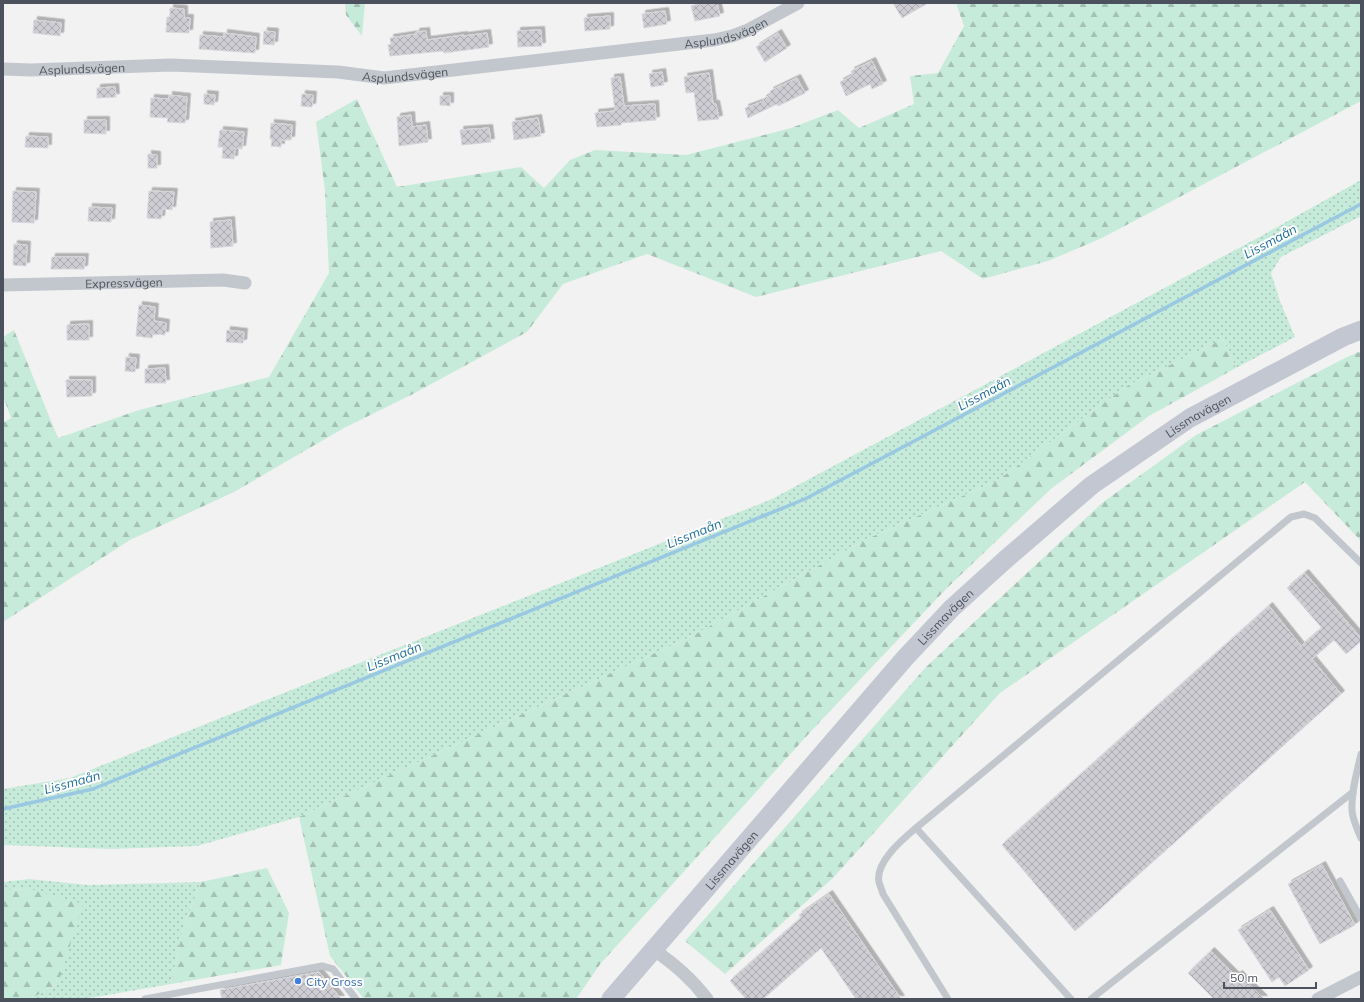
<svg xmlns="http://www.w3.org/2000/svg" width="1364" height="1002" font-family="Mulish,sans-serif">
  <defs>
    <pattern id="grass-dots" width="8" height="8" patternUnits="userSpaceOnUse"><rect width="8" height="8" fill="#c7ebda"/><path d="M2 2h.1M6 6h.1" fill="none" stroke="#a4c1b4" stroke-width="1.8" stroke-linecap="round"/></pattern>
    <pattern id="forest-firs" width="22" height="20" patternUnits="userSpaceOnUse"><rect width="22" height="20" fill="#c7ebda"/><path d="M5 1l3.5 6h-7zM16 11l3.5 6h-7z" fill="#a4c1b4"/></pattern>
    <pattern id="building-cross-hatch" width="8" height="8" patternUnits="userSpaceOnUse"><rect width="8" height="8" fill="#cdcdd3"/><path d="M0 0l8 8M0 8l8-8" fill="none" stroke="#a9a9ae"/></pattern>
    <filter id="shadow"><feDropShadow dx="3.5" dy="-3.5" stdDeviation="0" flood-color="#0004"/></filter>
  </defs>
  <rect width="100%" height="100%" fill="#f3f2f2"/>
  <g fill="url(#grass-dots)">
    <path d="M1361,180v36l-80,41 -10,16 9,28 15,36 -59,31 -13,-29 -96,47 -129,94 -131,59 -177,98 -391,180 -102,29 -86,3 -108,-4v-56l67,-11 702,-279 491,-264z"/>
    <path d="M29,879l59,6 113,-3 -18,46 -12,56 -87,15h-54l28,-15 -28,-95 -27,1v-8z"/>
  </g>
  <g fill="url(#forest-firs)">
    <path d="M345,3h20l-3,33 -16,-21z"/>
    <path d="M956,3h405v98l-259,137 -54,23 -65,18 -42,-28 -185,46 -109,-43 -84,30 -36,48 -114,62 -69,34 -110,64 -104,48 -127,82v-199l8,-5 -8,-22v-59l11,-7 44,108 81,-28 130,-33 60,-104 -4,-82 -9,-69 41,-23 40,88 124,-20 23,21 26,-28 25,-10 91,5 105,-27 47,-18 21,18 55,-24 -4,-28 28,-3 26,-47z"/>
    <path d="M1223,339l13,29 -87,48 -97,72 -104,99 -134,141 -213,235 -25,36h-212l-34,-43 -31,-139 391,-180 177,-98 131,-59 129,-94z"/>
    <path d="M1361,351v190l-56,-59 -305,211 -166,184 -109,97 -40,-33 241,-274 176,-164 94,-68 151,-78z"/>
    <path d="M267,868l22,45 -8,52 -110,19 12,-56 18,-46z"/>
    <path d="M30,889l53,15 -25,80 -28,15h-27v-109z"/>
  </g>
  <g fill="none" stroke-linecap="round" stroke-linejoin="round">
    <path stroke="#99c8e2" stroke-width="3.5" d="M3,809l90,-20 712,-290 556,-295"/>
  </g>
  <g fill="url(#building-cross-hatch)" stroke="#d6d7dc" filter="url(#shadow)">
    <path d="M705,3h12l3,13 -25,5 -4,-15z"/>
    <path d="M893,3h35l-26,15z"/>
    <path d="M170,8l14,1v9h6l-1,15 -23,-1 1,-15h3z"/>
    <path d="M665,11l2,13 -23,4 -2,-14z"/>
    <path d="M610,16v13l-25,2 -1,-13z"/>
    <path d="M34,20l27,3 -1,13 -27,-3z"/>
    <path d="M541,30l1,16 -24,1 -1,-16z"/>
    <path d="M264,31l11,1 -1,13 -11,-1z"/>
    <path d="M426,31l1,9 37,-5v1l23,-3 2,14 -45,6v-2l-54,5 -2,-11 3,-1 -1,-6 27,-4 -1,-2z"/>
    <path d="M224,33l32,4 -1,16 -56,-4 1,-14 24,2z"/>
    <path d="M778,33l9,15 -22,14 -9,-15z"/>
    <path d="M872,61l11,23 -11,5 -2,-5 -24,12 -6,-14 13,-7 -2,-4z"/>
    <path d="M662,72l2,13 -13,2 -2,-13z"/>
    <path d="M709,73l4,31h3l3,15 -21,2 -4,-29 -8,1 -2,-16z"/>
    <path d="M620,77l4,29 31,-2 1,16 -35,3v2l-24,2 -2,-14 20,-2 -4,-33z"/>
    <path d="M797,78l8,15 -27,13 -1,-2 -29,14 -3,-10 19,-7 -1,-2 9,-5 -2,-3z"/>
    <path d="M115,87l1,10 -19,1v-10z"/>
    <path d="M204,94l11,1 -1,10 -10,-1z"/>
    <path d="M302,94l11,1 -1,12 -11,-1z"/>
    <path d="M169,95l18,2 -2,26 -18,-1 1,-4 -18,-1 1,-19 18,1z"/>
    <path d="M440,96h10v10l-10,-1z"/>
    <path d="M411,115l1,12 14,-2 2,17 -29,4 -2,-29z"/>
    <path d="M538,118l3,18 -27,4 -2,-18z"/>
    <path d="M84,120h22v14l-22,-1z"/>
    <path d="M271,123l21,2 -1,15h-10v7l-10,-1 1,-7h-2z"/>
    <path d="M489,128l2,14 -29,3 -2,-15z"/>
    <path d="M220,130l24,2 -2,17 -7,-1 -1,11 -12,-1 1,-11h-5z"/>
    <path d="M26,136l22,1v11l-23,-1z"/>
    <path d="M148,154l9,1v13h-9z"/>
    <path d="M13,191l23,1 -2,31 -22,-1z"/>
    <path d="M149,191l25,1 -2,18 -10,-1 -1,10 -14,-1z"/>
    <path d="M89,207l23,1 -1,14 -23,-1z"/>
    <path d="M231,220l2,26 -22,2 -1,-26z"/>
    <path d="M14,244l13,1 -1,21 -13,-1z"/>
    <path d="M52,257h33l-1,12h-33z"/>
    <path d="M139,305l16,2 -1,14 12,2 -1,12 -12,-1 -1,4 -16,-2z"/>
    <path d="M89,324v16h-22v-15z"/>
    <path d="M227,330l17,2 -1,11 -17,-1z"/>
    <path d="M126,357l10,1 -1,14 -10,-1z"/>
    <path d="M165,368l1,15h-21v-14z"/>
    <path d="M66,380h26v16l-25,1z"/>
    <path d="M1305,573l56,65v3l-15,13 -12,-14 -22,19 29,35 -266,237 -73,-86 267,-239 32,40 21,-18 -35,-40z"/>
    <path d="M1322,865l33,60 -35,19 -32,-60z"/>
    <path d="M829,894l72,105h-45l-35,-51 -58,51h-17l-16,-18 71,-63 -2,-3z"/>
    <path d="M1270,910l39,60 -24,16 -6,-9 -7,5 -34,-52z"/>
    <path d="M1211,951l25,25 3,-2 25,25h-50l-26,-26z"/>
    <path d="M319,972l22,27h-119l-2,-9z"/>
  </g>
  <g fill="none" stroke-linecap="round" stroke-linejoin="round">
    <g stroke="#c2c7ce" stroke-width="7">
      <path d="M1361,754c-4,18 -10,38 -9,57 1,9 5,18 9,27"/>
      <path d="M916,828c-13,11 -41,34 -37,54 1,4 3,8 4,12l65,105"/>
      <path d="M1340,881l21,37"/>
      <path d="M145,999l177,-33 11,3 23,30"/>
      <path d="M1071,999l-155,-171 375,-311 13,-3 11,4 46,45"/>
      <path d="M1091,999l262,-207"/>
    </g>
    <g stroke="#c2c7ce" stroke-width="13">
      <path id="s1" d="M3,69l28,1 140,-5 167,7 46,6 330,-38 18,-4 16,-6 50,-27"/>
      <path id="s2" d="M3,285l220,-5 22,3"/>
      <path d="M653,949c21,15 38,29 54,50"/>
      <path d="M1318,999l43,-22"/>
    </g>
    <path stroke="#c2c7d2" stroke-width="19" id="s3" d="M611,999l294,-341 47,-50 53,-48 87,-75 98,-67 153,-81 18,-7"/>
  </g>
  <circle fill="#3f7fe0" stroke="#fff" stroke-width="1.5" cx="298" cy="981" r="4"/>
  <g text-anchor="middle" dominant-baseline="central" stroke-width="4" stroke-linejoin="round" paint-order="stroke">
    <g font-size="12" fill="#4c525d" stroke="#fff">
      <text stroke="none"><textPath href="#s1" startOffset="727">Asplundsvägen</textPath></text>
      <text stroke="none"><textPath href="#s1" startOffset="79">Asplundsvägen</textPath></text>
      <text stroke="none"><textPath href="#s1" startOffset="403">Asplundsvägen</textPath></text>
      <text stroke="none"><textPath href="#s2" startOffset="121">Expressvägen</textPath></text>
      <text stroke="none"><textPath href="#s3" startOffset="832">Lissmavägen</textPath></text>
      <text stroke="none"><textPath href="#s3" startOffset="508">Lissmavägen</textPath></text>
      <text stroke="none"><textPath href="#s3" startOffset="184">Lissmavägen</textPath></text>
    </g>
    <g font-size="12" fill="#366cbe" stroke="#fff" text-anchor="start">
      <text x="306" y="981">City Gross</text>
    </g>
    <g font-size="13" font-style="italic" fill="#1f6f9c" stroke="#fff">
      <text transform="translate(1270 241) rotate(-28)">Lissmaån</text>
      <text transform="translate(984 393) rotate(-28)">Lissmaån</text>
      <text transform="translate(694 533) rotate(-22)">Lissmaån</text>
      <text transform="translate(394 656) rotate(-22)">Lissmaån</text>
      <text transform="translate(72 782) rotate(-15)">Lissmaån</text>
    </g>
  </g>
  <rect width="1364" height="1002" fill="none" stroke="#4c525d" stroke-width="8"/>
  <path d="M1224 982v6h92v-6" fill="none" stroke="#4c525d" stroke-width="2"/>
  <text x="1230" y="982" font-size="12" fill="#4c525d" stroke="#ffffff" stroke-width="3" paint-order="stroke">50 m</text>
</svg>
